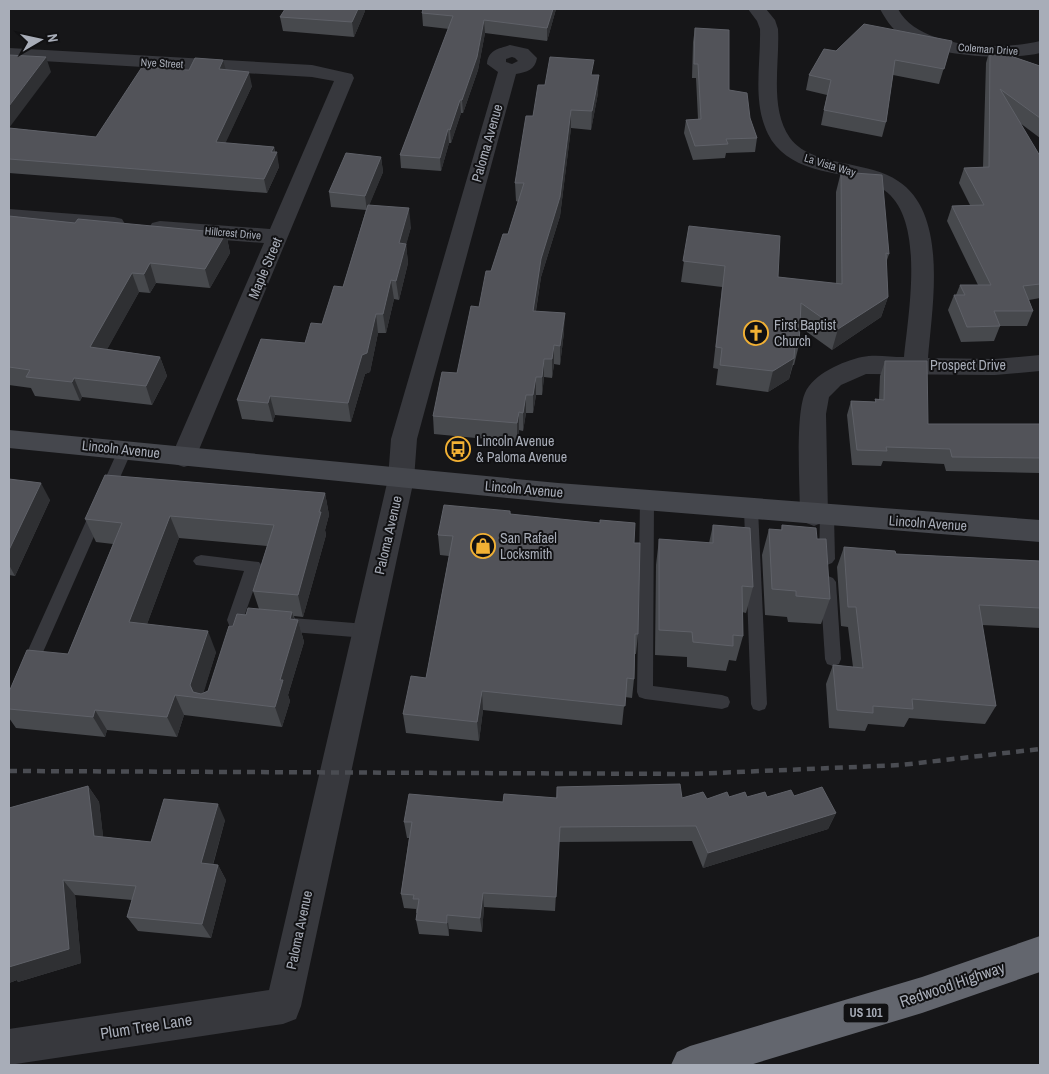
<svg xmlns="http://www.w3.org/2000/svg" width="1049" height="1074" font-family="'Archivo Narrow',sans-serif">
  <rect width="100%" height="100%" fill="#161618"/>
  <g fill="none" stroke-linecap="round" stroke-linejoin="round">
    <g fill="#37383d" fill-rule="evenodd">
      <path d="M126,443l7,5 -97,220 -2,5 -6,2 -6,-2 -2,-5 99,-220z"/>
      <path d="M647,494l5,2 2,4 -1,186 69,9 6,2 2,5 -2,5 -6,2 -77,-10 -6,-2 -2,-5 3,-192 2,-4z"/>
      <path d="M751,503l5,2 2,4 9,195 -2,5 -6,2 -6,-2 -2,-5 -7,-195 2,-4z"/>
      <path d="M827,510l5,2 2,4 1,43 -3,4 -5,2 -5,-2 -3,-4 1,-43 2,-4z"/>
      <path d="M201,555l58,7 3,4 -17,48 8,2 2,5 -2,5 -6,2 -18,-3 -2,-5 17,-49 -48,-6 -3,-4 3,-4z"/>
      <path d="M828,576l5,2 3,4 5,77 -2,5 -6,2 -6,-2 -2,-5 -5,-77 3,-4z"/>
      <path d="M280,617l86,7 6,2 2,5 -2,5 -6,2 -86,-7 -6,-2 -2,-5 2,-5z"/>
    </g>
    <g fill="#37383d" fill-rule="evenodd">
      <path d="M748,9h18l9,11 3,9c2,34 -9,79 12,109 12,17 38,22 58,26 17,4 36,7 50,17 51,33 34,126 30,177l67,1 45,-4v16l-45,4 -129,-1 -25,11 -12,12 -3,17 2,101 -4,7 -10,4 -10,-4 -4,-7c0,-28 -5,-99 5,-122 8,-19 38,-32 57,-36 13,-3 28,0 42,0 4,-43 22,-138 -20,-167 -21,-14 -49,-15 -72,-22 -19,-6 -35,-16 -44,-34 -16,-33 -7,-70 -8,-105l-3,-8z"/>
      <path d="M880,9h18c21,40 103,42 142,32v12c-31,8 -104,3 -132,-13 -13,-7 -21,-18 -28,-31z"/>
      <path d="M510,45l18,4 9,9c-2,12 -10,14 -21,16l-99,365 -3,40 -113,527 -5,13 -13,5 -274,41v-36l260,-39 119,-511 3,-40 107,-367 -11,-8c1,-14 11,-15 23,-19zM512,57l3,1 3,3 -6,3 -6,-2v-3z"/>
      <path d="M9,48l303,17 40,9 2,4 -161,386 -9,3 -9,-3 -4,-7 93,-214 -104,-8 -8,-2 -3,-5 3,-5 8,-2 110,8 64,-148 -22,-4 -303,-18z"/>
      <path d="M9,209l105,8 8,2 3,5 -3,5 -8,2 -105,-8z"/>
    </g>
    <path fill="#45474d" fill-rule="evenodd" d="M9,430l549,53 482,37v22l-482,-39 -549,-55z"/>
    <path fill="#63666e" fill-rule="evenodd" d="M1040,936v36l-118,41 -172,52h-79l6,-13 13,-6 232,-69z"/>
    <path stroke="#4a4c52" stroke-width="4.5" stroke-dasharray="8 6" stroke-linecap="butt" d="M9,771l682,3 210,-9 139,-16"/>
  </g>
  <g fill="#47494d" fill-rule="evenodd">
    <path d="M556,9l-9,32 -62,-8 -7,37 -15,43h-2l-10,30h-2l-8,28 -40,-3 -1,-13 49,-126 -26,-3 -1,-13z"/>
    <path d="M365,11l-11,26 -71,-6 -3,-14z"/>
    <path d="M695,28l34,62 21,28 7,20 -2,14 -29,1 -1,5 -32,2 -9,-27 2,-13 12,-1 -2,-41h-4l1,-36z"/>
    <path d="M952,41l-13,43 -46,-9 -7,47 -4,15 -61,-12 6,-30 -21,-5 3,-15 27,-24z"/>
    <path d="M990,49l50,17v72l-20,-15 20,33v142l-11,2 4,11 -6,15h-27l-6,15 -33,1 -13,-32 6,-15h2l4,-10h18l-31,-64 5,-15 18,-1 -11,-22 5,-15 19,-1 3,-104z"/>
    <path d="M225,69l27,17 -27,57 49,4 5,20 -12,26 -258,-20v-45l87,9 93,-67z"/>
    <path d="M593,75l5,18 -7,37 -20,-2 -11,88 -19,61 -5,34 28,21 -4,33 -6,-1 -2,14 -8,-1 -2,18h-6l-3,18h-7l-3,18 -4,-1 -2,12 -83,-8 -1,-18 24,-43 34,-102 17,-37 10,-32 -2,-1 -1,-18 18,-67 12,-31z"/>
    <path d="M381,157l2,15 -14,33 42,22 -5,17 2,19 -9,37 -5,-1 -8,34h-8l-8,39 -5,2 -14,48 -76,-7 -2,7 -31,-3 -5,-19 68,-57 17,-19 21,-37 23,-77 -35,-3 -2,-15z"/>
    <path d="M841,172l48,82 -3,9 2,34 -7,20 -49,33 -32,-23 -1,18 -5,20h-1l-4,14 -21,13 -52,-7 2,-16 -5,-1 9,-81 -41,-5 8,-56 89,51 58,7v-92z"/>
    <path d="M9,216l66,7 151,10 4,20 -20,35 -54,-5 -6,10 -11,-1 -32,57 53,8 7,19 -15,29 -70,-8 -2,4 -45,-5 -4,-8 -22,-3z"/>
    <path d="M885,361l43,63h112v49l-94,-2 -2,-7 -61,-3 -2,5 -29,-1 -5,-50 4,-14 24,1v-3h4l1,-23z"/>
    <path d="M9,479l41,21 -35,76 -6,-1z"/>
    <path d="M325,493l4,22 -4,15 1,5 -23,82 -9,-1 1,4h3l6,22 -16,53 2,6 -8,26 -98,-12 -7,22 -70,-7 -2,7 -89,-9 -7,-10v-26l59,-38 45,-110 -17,-2 -11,-23zM179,538l88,8 -14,45 6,18 -26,17 -25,65 -5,2 13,-41 -69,-28z"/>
    <path d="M510,511l1,4 123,28 4,91 -2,20h-1l-1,25 -2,19 -7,-1 -3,28 -139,-15 -4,31 -73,-8 -3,-19 23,-36 23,-122 -9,-1 -2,-20z"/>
    <path d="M713,525l40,62 -7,26 -4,-1 1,24 -7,25 -7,-1 -3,11 -39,-4v-10l-32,-2 1,-90 3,-26 50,4z"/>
    <path d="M782,525l35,14 13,60 -9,25 -33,-2 -1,-5 -22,-2 -3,-60 7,-26 12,1z"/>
    <path d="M844,547l52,7 144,7v67l-58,-3 14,81 -11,18 -76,-6 -5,9 -36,-3 -3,7 -36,-3 -3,-44 7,-19 20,2 -5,-40 -7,-1 -4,-59z"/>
    <path d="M88,786l11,16 4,35 48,5 74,-22 -12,45h5l8,15 -15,58 -73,-7 -11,-14 5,-17 -57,-5 6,68 -63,19 -1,-2 -8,3v-175z"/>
    <path d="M557,787l125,11 25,1 22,-2h38l27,-1 42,17 -8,16 -125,39 -11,-27 -133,1 -4,69 -71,-4 -2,25 -33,-3v7l-30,-2 -3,-14 1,-7h-1v-4l-12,-1 -3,-14 8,-56h-2l-3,-16 99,-20 53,-4z"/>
  </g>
  <g fill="#2f3033">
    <path d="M358,9h7v2l-11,26 -2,-15z"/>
    <path d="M553,9h3l-9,32v-13z"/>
    <path d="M484,20l1,13 -7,37 -15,43 -1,-13z"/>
    <path d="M46,57l5,15 -42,56v-22z"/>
    <path d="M223,60l4,14 -8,-5z"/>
    <path d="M249,72l3,14 -33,71 -3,-15z"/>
    <path d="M599,75l-1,18 -7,37 1,-19z"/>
    <path d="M460,100l1,13 -10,30 -1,-13z"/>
    <path d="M571,110v18l-11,88 -19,61 -8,52v-18l8,-52z"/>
    <path d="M448,129l1,14 -8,28 -1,-13z"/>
    <path d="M274,147l1,9 2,-4 2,15 -12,26 -3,-14 7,-27z"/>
    <path d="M381,157l2,15 -16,39 -2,-15z"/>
    <path d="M409,208l2,19 -7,26 2,-9 2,19 -9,37 -3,-19 3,-38z"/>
    <path d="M226,233l4,20 -20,35 -5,-19z"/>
    <path d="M150,263l6,20 -6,10 -6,-19z"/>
    <path d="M132,273l7,19 -41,74 -8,-19z"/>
    <path d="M391,280l3,19 -8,34 -3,-19z"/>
    <path d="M888,297l-7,20 -49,33 6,-21z"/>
    <path d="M565,313l-1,19 -4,33v-19z"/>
    <path d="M376,314l2,19 -8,39 -5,2 -14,48 -3,-19 14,-48z"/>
    <path d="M554,345v19l-2,14v-19z"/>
    <path d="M160,357l7,19 -15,29 -6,-19z"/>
    <path d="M794,358l-5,21 -21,13 5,-21z"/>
    <path d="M544,359v18l-2,18v-18z"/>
    <path d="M536,377v18l-3,18v-18z"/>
    <path d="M74,378l8,19 -2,4 -8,-19z"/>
    <path d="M526,395v18l-3,18v-18z"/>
    <path d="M270,396l5,19 -2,7 -5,-19z"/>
    <path d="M519,412v18l-2,12v-19z"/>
    <path d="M41,483l9,17 -35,76 -6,-11v-15z"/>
    <path d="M325,493l4,22 -4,15 1,5 -23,82 -5,-22z"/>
    <path d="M170,516l9,22 -39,105 -11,-21z"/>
    <path d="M292,612l4,13 2,-5 6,22 -16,53 2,6 -8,26 -7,-20 15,-88z"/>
    <path d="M208,631l8,21 -14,46 -6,-1 -6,-12z"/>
    <path d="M482,691l1,19 -4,31 -2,-19z"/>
    <path d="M175,695l9,20 -7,22 -10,-20z"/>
    <path d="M95,710l12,20 -2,7 -12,-20z"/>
    <path d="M88,786l11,16 6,50 -11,-16z"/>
    <path d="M218,804l7,16 -16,58 -8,-15z"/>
    <path d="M836,813l-8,16 -125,39 5,-15z"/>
    <path d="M218,865l8,15 -15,58 -9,-14z"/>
    <path d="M63,880l12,15 6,68 -63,19 -1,-2 -8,3v-16z"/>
    <path d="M483,893l1,14 -2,25 -2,-14z"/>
    <path d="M447,915l2,14v7l-2,-13z"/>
  </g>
  <g fill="#525359" stroke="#5f6168">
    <path d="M285,9h73l-6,13 -72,-5z"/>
    <path d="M423,9h130l-6,19 -63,-8 -7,37 -15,43h-2l-10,30 -2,-1 -8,29 -40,-3 53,-139 -31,-3z"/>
    <path d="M864,24l88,17 -8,28 -49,-9 -9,62 -62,-12 7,-30 -22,-5 15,-26 12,2z"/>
    <path d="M695,28l34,2v60l18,3 3,25 7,20 -31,1 2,5 -33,2 -9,-26 15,-1 -3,-55h-4z"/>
    <path d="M990,49l50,17v52l-40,-29 40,67v128l-17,2 10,25h-39l6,15 -33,1 -13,-32h11l-5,-10h31l-39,-79 32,-1 -20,-37 25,-1z"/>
    <path d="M9,55l37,2 -37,49z"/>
    <path d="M550,57l44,3 -3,15h8l-7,36 -21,-1 -11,87 -19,62 -8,52 32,2 -5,33 -6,-1 -2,14h-8l-2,18h-6l-3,18h-7l-3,18 -4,-1 -2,11 -84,-7 9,-44 15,1 14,-67 8,1 7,-36h5l12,-37h5l16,-51h-9l11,-67h7l5,-31h7z"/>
    <path d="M195,58l28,2 -4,9 30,3 -33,70 58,5 -3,5h6l-13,27 -255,-20v-31l87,9 46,-70 47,3z"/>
    <path d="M346,153l35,4 -16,39 -36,-4z"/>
    <path d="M841,172l41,3 7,79 -3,-1 2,44 -50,32 -37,-26 -2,42 -4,-1 -1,14 -21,13 -53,-6 2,-17 -6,-1 9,-81 -42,-5 6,-35 91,10 -2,41 64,7z"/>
    <path d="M368,205l41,3 -10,35 7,1 -10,37 -5,-1 -8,34h-7l-9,39 -5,2 -14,48 -78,-7 -2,7 -31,-3 24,-61 44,4 6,-20 11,1 12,-38 9,1z"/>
    <path d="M9,216l66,7 3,-4 148,14 -21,36 -55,-6 -6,11 -12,-1 -42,74 70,10 -14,29 -72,-8 -2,4 -46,-5 4,-7 -21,-3z"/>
    <path d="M885,361h42l1,63h112v34l-88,-1 -2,-8 -64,-2 1,4 -30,-1 -6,-49 25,1 -1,-3 9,1z"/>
    <path d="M105,475l220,18 -6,19h2l-23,83 -45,-4 21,-66 -104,-9 -41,106 79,9 -18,54 3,7 8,2 7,-3 21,-65h4l4,-12 9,1 2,-7 44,4 -2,7 8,1 -18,60h3l-8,27 -100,-12 -8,22 -72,-7 -2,7 -84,-8v-17l18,-42 41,4 54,-131 -37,-4z"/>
    <path d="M9,479l32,4 -32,67z"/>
    <path d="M444,505l66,6v3l90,9v-3l35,3 -1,20h6l-2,91h-3l-1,45 -7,-1 -2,28 -143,-15 -5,31 -74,-8 8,-38 15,2 27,-142 -15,-1z"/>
    <path d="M713,525l37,3 3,59 -11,-1 1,50 -10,-1v11l-40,-4 -1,-10 -33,-2v-91l54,4z"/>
    <path d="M782,525l34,3 1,11h9l4,60 -34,-3v-5l-24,-2 -3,-60 13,1z"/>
    <path d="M844,547l51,4 1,3 144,7v47l-61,-3 17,101 -84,-7 1,10 -40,-3v7l-36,-3 -4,-45 30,3 -7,-61h-8z"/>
    <path d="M680,784l2,14 21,-6 4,7 20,-7 2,5 16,-5 2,5 18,-5 2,5 24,-7 3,6 28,-9 14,26 -128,40 -12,-27 -136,1 -4,70 -73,-4 -3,25 -33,-3v8l-31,-3 3,-21h-6l1,-4 -13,-1 11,-72h-8l5,-28 94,8 1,-8 53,4v-11z"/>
    <path d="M88,786l6,50 57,6 13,-43 54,5 -17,59 17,2 -16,59 -75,-7 9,-31 -73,-6 6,69 -60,18v-159z"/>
  </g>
  <defs>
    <symbol id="church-ring" viewBox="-11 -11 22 22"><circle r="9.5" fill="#111113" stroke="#f2b134" stroke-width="1.5"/><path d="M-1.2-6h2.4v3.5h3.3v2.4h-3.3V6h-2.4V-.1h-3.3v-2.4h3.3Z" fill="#f2b134"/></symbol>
    <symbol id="bus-ring" viewBox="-11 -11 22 22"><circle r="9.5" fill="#111113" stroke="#f2b134" stroke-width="1.5"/><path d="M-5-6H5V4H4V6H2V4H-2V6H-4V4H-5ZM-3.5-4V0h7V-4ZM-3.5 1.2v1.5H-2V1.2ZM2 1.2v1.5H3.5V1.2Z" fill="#f2b134"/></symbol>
    <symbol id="shop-ring" viewBox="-11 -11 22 22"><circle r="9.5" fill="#111113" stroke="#f2b134" stroke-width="1.5"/><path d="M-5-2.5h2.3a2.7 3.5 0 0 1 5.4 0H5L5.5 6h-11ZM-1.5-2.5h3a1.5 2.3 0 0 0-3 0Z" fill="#f2b134"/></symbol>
  </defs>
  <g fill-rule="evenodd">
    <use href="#church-ring" x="742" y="319" width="28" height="28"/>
    <use href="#bus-ring" x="444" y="435" width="28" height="28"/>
    <use href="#shop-ring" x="469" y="532" width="28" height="28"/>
  </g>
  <g text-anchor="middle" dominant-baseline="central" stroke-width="4" stroke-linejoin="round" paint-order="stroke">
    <g font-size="11" fill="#a8adb8" stroke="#111113">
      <text transform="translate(988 49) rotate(4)">Coleman Drive</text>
      <text transform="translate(162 63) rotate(3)">Nye Street</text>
      <text transform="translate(830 165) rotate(17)">La Vista Way</text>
      <text transform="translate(233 233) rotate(5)">Hillcrest Drive</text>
    </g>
    <rect fill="#111113" stroke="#7b7e86" stroke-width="1" x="843.5" y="1003.5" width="45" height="19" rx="4"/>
    <g font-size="12" font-weight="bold" fill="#a8adb8">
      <text x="866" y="1013">US 101</text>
    </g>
    <g font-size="14" fill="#a8adb8" stroke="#111113">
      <text transform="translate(487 143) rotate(-74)">Paloma Avenue</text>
      <text transform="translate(265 268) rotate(-67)">Maple Street</text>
      <text x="968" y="365">Prospect Drive</text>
      <text transform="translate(121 449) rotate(6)">Lincoln Avenue</text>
      <text transform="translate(524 489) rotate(5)">Lincoln Avenue</text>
      <text transform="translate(928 523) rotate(4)">Lincoln Avenue</text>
      <text transform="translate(388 535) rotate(-77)">Paloma Avenue</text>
      <text transform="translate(299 930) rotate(-78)">Paloma Avenue</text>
    </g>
    <g font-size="14" fill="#a8adb8" stroke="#111113" text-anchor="start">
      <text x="774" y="325">First Baptist<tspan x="774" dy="16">Church</tspan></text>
      <text x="476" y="441">Lincoln Avenue<tspan x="476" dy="16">&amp; Paloma Avenue</tspan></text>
      <text x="500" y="538">San Rafael<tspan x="500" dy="16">Locksmith</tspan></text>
    </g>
    <g font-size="16" fill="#a8adb8" stroke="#111113">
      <text transform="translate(952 984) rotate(-19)">Redwood Highway</text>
      <text transform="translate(146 1026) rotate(-9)">Plum Tree Lane</text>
    </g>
  </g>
  <rect width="1049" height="1074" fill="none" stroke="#a8adb8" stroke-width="20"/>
  <g transform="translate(40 40) rotate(81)" stroke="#111113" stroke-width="4" paint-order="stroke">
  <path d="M0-4L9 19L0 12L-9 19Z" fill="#a8adb8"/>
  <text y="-8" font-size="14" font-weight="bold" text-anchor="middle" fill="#a8adb8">N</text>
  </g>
</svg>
